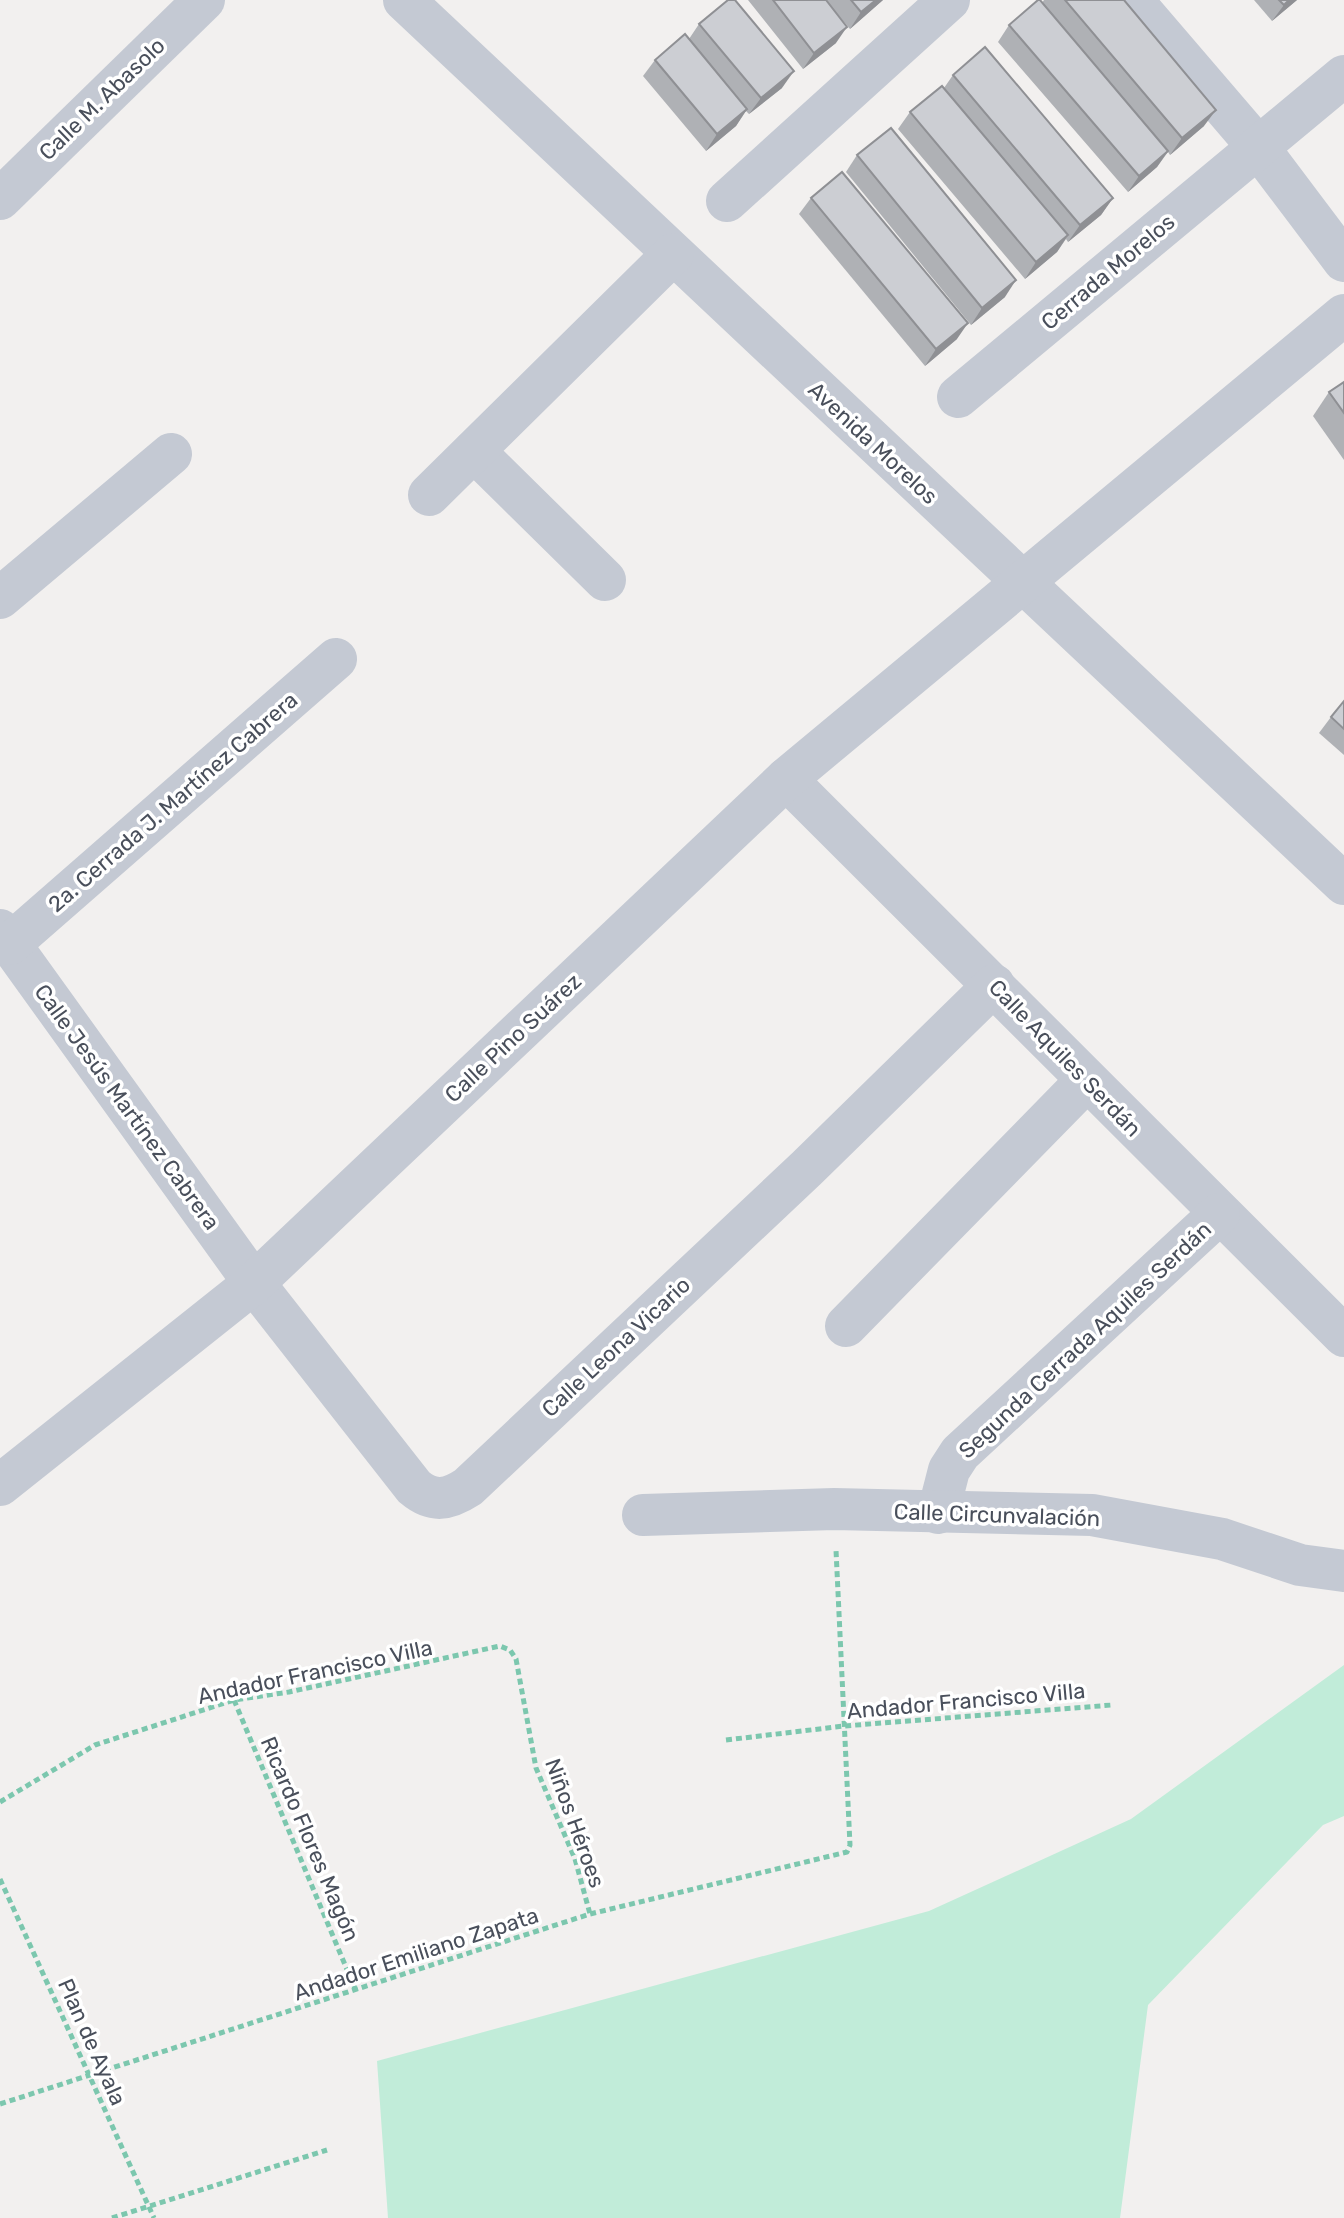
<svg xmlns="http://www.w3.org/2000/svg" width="1344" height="2218" font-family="Rubik,sans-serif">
  <rect width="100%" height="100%" fill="#f2f0ef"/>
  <path fill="#c1ecd9" d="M1344,1665v151l-21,9 -175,180 -28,213h-732l-11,-157 552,-150 202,-92z"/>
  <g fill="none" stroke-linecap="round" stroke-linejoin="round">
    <g stroke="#7cc7ae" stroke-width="5" stroke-dasharray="6 4" stroke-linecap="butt">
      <path d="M234,1700l122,291"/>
      <path d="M726,1740l118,-14 268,-21"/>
      <path d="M0,1802l95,-57 139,-45 55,-8 211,-46 10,4 6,9 20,109 39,91 15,55"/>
      <path d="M0,1879l154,339"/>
      <path d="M0,2104l590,-190 257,-62 3,-7 -14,-295"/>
      <path d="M112,2218l215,-68"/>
    </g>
    <g stroke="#c4c9d3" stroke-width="42">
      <path d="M404,0l940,884"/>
      <path d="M1132,0l126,147 86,114"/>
      <path d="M0,199l204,-199"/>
      <path d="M727,201l222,-201"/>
      <path d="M958,397l386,-321"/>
      <path d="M474,451l131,129"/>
      <path d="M429,495l244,-241"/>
      <path d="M0,598l171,-144"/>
      <path d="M786,779l558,557"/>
      <path d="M0,930l254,353 160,204c19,16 34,13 54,0l339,-319 187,-183"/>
      <path d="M10,944l326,-285"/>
      <path d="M846,1326l240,-245"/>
      <path d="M0,1485l254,-202 532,-504 558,-464"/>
      <path d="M938,1513l11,-43 11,-17 259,-239"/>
      <path d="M643,1515l191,-6 258,6 130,24 78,26 44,6"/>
    </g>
  </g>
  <g fill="#afb1b5">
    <path d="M748,0h135l-33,29 -18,-21 4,35 -33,26z"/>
    <path d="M1044,0h80l80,126 -34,29 -2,-3 -11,15 -29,25 -130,-150 11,-17 33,-22z"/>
    <path d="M1254,0h43l-25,21z"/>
    <path d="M699,24l83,64 -33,26 -3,-3 -10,15 -30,25 -63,-75 12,-16 34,-21z"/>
    <path d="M953,75l160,123 -12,17 -33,27 -2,-3 -9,13 -32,27 -127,-150 12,-17 34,-24z"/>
    <path d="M857,155l148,142 -34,28 -125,-153z"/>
    <path d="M811,198l146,141 -32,27 -126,-152z"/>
    <path d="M1344,382v78l-31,-44 16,-24z"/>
    <path d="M1344,701v54l-25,-22 12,-16z"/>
  </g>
  <g fill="#8f9094">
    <path d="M876,0h7l-33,29 11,-17z"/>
    <path d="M1289,0h8l-25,21 12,-16z"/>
    <path d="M847,27l-11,16 -33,26 11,-16z"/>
    <path d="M794,71l-12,17 -33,26 12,-16z"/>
    <path d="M747,109l-11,17 -30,25 11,-17z"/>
    <path d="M1216,110l-12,16 -34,29 12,-17z"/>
    <path d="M1168,151l-11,16 -29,25 11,-16z"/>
    <path d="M1113,198l-12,17 -33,27 12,-17z"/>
    <path d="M1068,235l-11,17 -32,27 11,-17z"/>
    <path d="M1016,280l-11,17 -34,28 11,-17z"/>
    <path d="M968,323l-11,16 -32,27 11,-17z"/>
  </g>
  <g fill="#ccced3" stroke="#8f9094" stroke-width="2">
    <path d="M728,0h7l59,71 -33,27 -62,-74z"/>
    <path d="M773,0h53l21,27 -33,26z"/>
    <path d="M851,0h25l-15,12z"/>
    <path d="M1038,0h2l128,151 -29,25 -130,-151z"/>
    <path d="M1065,0h59l92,110 -34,28z"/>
    <path d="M1279,0h10l-5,5z"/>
    <path d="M685,34l62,75 -30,25 -62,-74z"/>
    <path d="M985,47l128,151 -33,27 -127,-150z"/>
    <path d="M942,86l126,149 -32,27 -126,-150z"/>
    <path d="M891,128l125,152 -34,28 -125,-153z"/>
    <path d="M842,172l126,151 -32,26 -125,-151z"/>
    <path d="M1344,382v31l-15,-21z"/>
    <path d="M1344,701v28l-13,-12z"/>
  </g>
  <g text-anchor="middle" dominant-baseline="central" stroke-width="7" stroke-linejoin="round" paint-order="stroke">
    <g font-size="22" fill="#494f5b" stroke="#fff">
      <text transform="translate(102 99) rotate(-44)">Calle M. Abasolo</text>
      <text transform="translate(1108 272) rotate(-40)">Cerrada Morelos</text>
      <text transform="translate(873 443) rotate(43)">Avenida Morelos</text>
      <text transform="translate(173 802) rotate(-41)">2a. Cerrada J. Martínez Cabrera</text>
      <text transform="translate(513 1038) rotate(-43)">Calle Pino Suárez</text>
      <text transform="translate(1065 1058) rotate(46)">Calle Aquiles Serdán</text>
      <text transform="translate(127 1107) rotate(54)">Calle Jesús Martínez Cabrera</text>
      <text transform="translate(1085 1340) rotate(-43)">Segunda Cerrada Aquiles Serdán</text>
      <text transform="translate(616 1347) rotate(-43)">Calle Leona Vicario</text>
      <text transform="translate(997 1515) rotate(2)">Calle Circunvalación</text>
      <text transform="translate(315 1672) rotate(-12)">Andador Francisco Villa</text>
      <text transform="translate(966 1701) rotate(-5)">Andador Francisco Villa</text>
      <text transform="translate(575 1823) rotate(70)">Niños Héroes</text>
      <text transform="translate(310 1839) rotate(67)">Ricardo Flores Magón</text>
      <text transform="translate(416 1954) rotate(-18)">Andador Emiliano Zapata</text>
      <text transform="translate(92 2042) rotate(66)">Plan de Ayala</text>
    </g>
  </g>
</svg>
